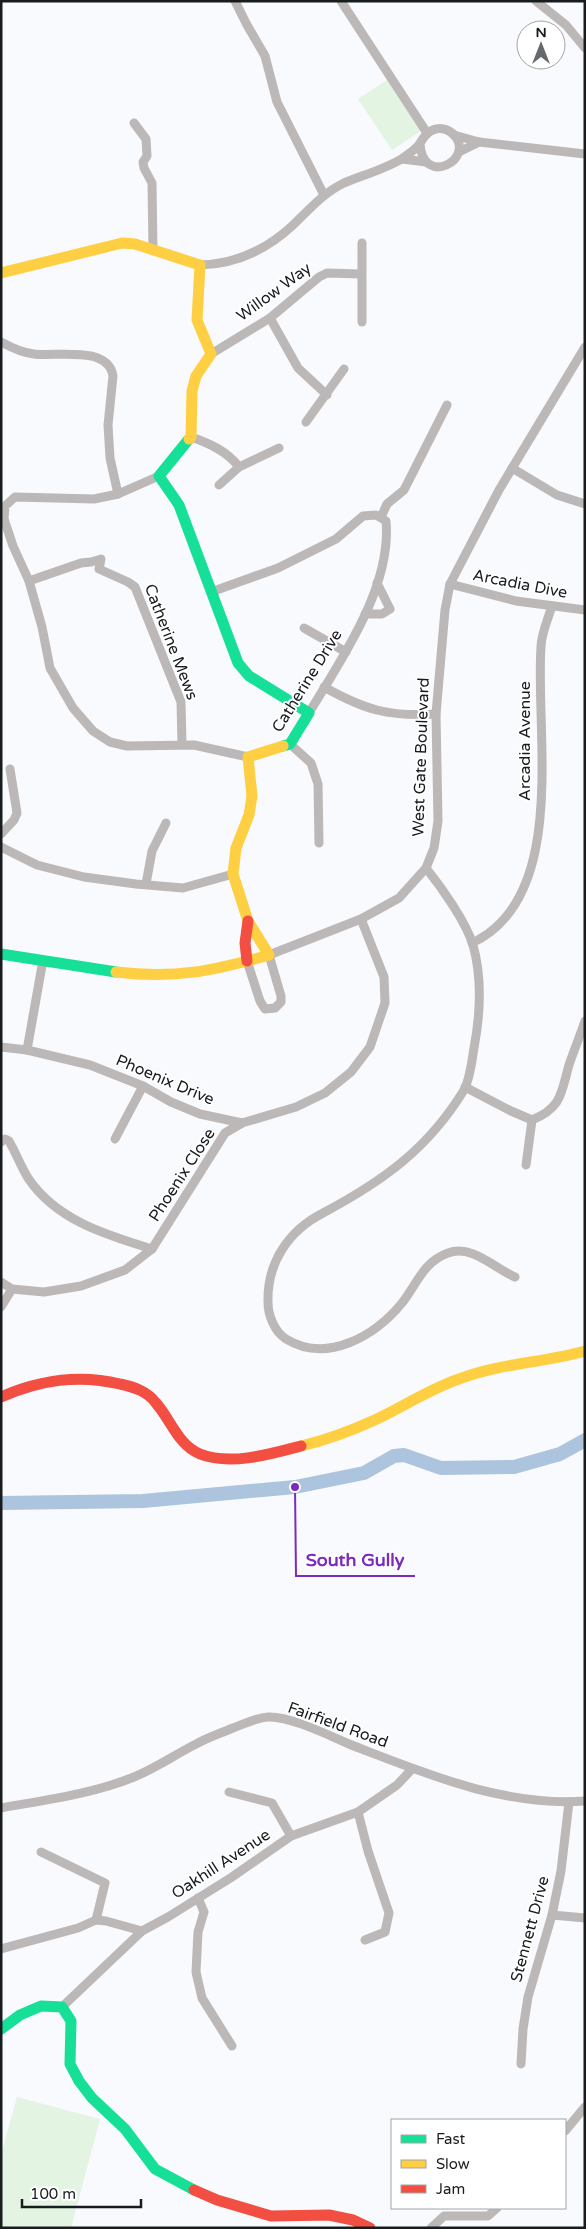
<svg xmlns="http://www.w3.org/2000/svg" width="586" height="2229" font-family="'Varela Round',sans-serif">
  <rect width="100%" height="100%" fill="#f8fafd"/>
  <g fill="#e4f4e3">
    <path d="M387,80l34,51 -29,19 -34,-51z"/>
    <path d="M17,2097l83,22 -29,109h-70v-73z"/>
  </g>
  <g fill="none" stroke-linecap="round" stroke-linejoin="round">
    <path stroke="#acc4dd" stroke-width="14" d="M1,1503l142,-2 152,-14 69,-14 30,-17 10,-1 37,13 73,-1 46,-13 25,-14"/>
    <g stroke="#bcb8b7" stroke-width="9">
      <path d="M235,1l12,24 18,31 12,46 47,93"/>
      <path d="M341,1l86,132"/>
      <path d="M536,1l30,24 19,23"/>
      <path d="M134,123l12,16 1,17 -4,6 1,6 8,15 1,67"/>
      <path d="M454,135l25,7 106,12"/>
      <path d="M459,152l20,-10"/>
      <path d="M402,159l24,3"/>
      <path d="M200,265c34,-1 66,-15 92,-39 16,-15 31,-33 52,-43 19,-8 42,-14 59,-25 5,-4 14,-9 17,-15 4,-5 5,-10 13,-13 7,-3 16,-1 21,5 22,24 -31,53 -34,9"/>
      <path d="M270,318l28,50 29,27"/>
      <path d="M362,322v-79"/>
      <path d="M1,342c11,6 21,11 33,12 22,3 74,-9 79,22l-5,49 2,33 8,36"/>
      <path d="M211,354l59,-36 49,-41 8,-4 34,1"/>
      <path d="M306,422l38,-53"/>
      <path d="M191,437c18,6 36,14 48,30l40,-19"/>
      <path d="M512,468l45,27 28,9"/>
      <path d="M159,476l-41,18 -24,5 -79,-2 -10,9 -1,13 9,27 16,35 13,46 8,41 23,40 20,23 17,11 17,4 67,-1 54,12"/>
      <path d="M219,485l20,-18"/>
      <path d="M381,517l6,-13 17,-14 43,-85"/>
      <path d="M29,581l52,-18 10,-1 10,-3 -2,10 29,13 7,5 46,115 1,42"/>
      <path d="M450,584l66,17 69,9"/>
      <path d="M211,592l67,-24 58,-29 27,-23 13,-1 10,6c6,66 -44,137 -77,192"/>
      <path d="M365,614h17l8,-5 -13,-26"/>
      <path d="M304,628l42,24"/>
      <path d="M324,687c41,23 65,30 112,27"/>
      <path d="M290,744l21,19 7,21 1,59"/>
      <path d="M1,834l13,-14 3,-7 -7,-44"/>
      <path d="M1,847l36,18 47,12 52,7 47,4 50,-14"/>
      <path d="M426,868c16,20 40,54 47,77 9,32 7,71 1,103 -2,12 -4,31 -10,42 -36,59 -81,91 -141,123 -35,18 -56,50 -55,89 0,14 7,30 18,37 41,25 89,-3 116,-36 15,-19 21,-41 46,-50 24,-9 46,15 67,24"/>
      <path d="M146,884l6,-33 14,-28"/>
      <path d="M472,943c97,-45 63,-210 69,-296 0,-13 7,-28 11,-41"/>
      <path d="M247,961l13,40 5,8 10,-1 6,-6v-6l-12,-41 92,-36 38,-21 27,-30 8,-20 4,-27 -2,-107 9,-104 5,-26 49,-94 86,-143"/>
      <path d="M1,1047l26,3 63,15 53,21 28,16 29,12 42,9 54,-16 29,-14 26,-21 19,-25 15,-44 -1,-26 -23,-58"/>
      <path d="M27,1050l16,-90"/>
      <path d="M465,1087l46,24 21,9c30,-12 29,-27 37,-55 5,-15 11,-29 16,-44"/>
      <path d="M115,1139l28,-53"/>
      <path d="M1,1142l4,-3 4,2c7,12 12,26 19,37 28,42 78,57 124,71"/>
      <path d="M526,1165l6,-45"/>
      <path d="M1,1282l11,7 32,3 37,-6 44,-16 27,-21 73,-116 17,-10"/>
      <path d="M1,1307l11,-18"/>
      <path d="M229,1792l43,11 19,33"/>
      <path d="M1,1808c44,-8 91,-14 133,-31 22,-9 42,-23 64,-34 11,-6 23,-10 35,-15 11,-4 22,-10 35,-11 23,-1 64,20 86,29 73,28 151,61 231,55"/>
      <path d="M358,1812l10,39 21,62 -4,19 -20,8"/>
      <path d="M41,1852l64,31 -9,37"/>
      <path d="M198,1898l6,14 -6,20 -2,40 6,26 30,48"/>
      <path d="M552,1915l33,3"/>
      <path d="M1,1949l77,-21 18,-8 10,1 36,10"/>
      <path d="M62,2007l80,-76 26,-14 64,-40 59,-41 67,-24 39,-27 15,-16"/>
      <path d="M521,2064l2,-35 5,-32 24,-82 9,-44 8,-69"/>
      <path d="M565,2131l20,-24"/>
      <path d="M431,2228l13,-12h44l9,-8"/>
    </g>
    <g stroke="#16e098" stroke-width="11">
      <path d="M189,439l-30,37 20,29 59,158 11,13 60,37 -19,31 -7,2"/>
      <path d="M1,954l115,18"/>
      <path d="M1,2029l19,-14 21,-9 21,1 9,14 -1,43 9,17 13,17 33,31 30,40 39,21"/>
    </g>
    <g stroke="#ffcf43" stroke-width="11">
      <path d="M1,273l121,-30 13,1 65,21 -3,55 14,34 -15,22 -4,15 -1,46 -2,2"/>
      <path d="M116,972c60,7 96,-1 153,-17l-21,-34 -15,-47 3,-26 13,-33 3,-19 -4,-39 35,-11"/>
      <path d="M301,1446c26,-6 52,-16 76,-27 27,-13 53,-30 82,-40 41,-16 84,-16 126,-28"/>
    </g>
    <g stroke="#f24e42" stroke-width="11">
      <path d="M247,961l-2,-18 3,-22"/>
      <path d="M1,1397c39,-17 77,-23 119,-13 14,3 27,7 36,19 15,17 22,42 44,51 30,12 71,0 101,-8"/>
      <path d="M194,2190l23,10 54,16 58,-1 24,5 17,8"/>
    </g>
  </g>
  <g text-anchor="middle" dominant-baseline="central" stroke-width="4" stroke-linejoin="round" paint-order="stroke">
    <g font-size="16" fill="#191c1f" stroke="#fff">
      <text transform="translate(274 292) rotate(-36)">Willow Way</text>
      <text transform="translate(520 584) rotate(11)">Arcadia Dive</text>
      <text transform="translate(171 642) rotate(69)">Catherine Mews</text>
      <text transform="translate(307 681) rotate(-58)">Catherine Drive</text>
      <text transform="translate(525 741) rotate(-90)">Arcadia Avenue</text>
      <text transform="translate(421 757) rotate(-88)">West Gate Boulevard</text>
      <text transform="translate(165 1080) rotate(23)">Phoenix Drive</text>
      <text transform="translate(182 1175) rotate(-57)">Phoenix Close</text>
      <text transform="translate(338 1725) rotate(20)">Fairfield Road</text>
      <text transform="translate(221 1864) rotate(-33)">Oakhill Avenue</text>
      <text transform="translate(530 1929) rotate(-75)">Stennett Drive</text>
    </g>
  </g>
  <path fill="none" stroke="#7b2cbf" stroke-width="2" d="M295 1487L296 1576H415"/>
  <circle fill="#7b2cbf" stroke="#fff" stroke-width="2" cx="295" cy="1487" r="5"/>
  <g font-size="18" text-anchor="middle" font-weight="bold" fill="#7b2cbf" stroke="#fff" stroke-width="4" stroke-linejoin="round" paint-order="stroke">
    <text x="355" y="1566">South Gully</text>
  </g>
  <rect width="586" height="2229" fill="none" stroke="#191c1f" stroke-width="5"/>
  <rect x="391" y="2119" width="175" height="90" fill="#ffffff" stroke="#a3a4a5"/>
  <rect x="401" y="2135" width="25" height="8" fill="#16e098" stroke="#a3a4a5"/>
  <text x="436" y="2144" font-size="15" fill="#191c1f">Fast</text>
  <rect x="401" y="2160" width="25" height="8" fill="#ffcf43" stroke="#a3a4a5"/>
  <text x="436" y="2169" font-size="15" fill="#191c1f">Slow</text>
  <rect x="401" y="2185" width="25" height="8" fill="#f24e42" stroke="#a3a4a5"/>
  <text x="436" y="2194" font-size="15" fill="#191c1f">Jam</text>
  <g transform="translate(541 45)"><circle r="24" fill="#ffffff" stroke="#a3a4a5"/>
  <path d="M0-4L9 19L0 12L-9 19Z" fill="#676a6d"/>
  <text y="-8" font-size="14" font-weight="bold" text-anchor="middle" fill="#191c1f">N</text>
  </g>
  <path d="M22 2199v8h119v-8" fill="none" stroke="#191c1f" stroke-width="2.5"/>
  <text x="30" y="2199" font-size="15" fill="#191c1f" stroke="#ffffff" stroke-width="4" paint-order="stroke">100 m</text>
</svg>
